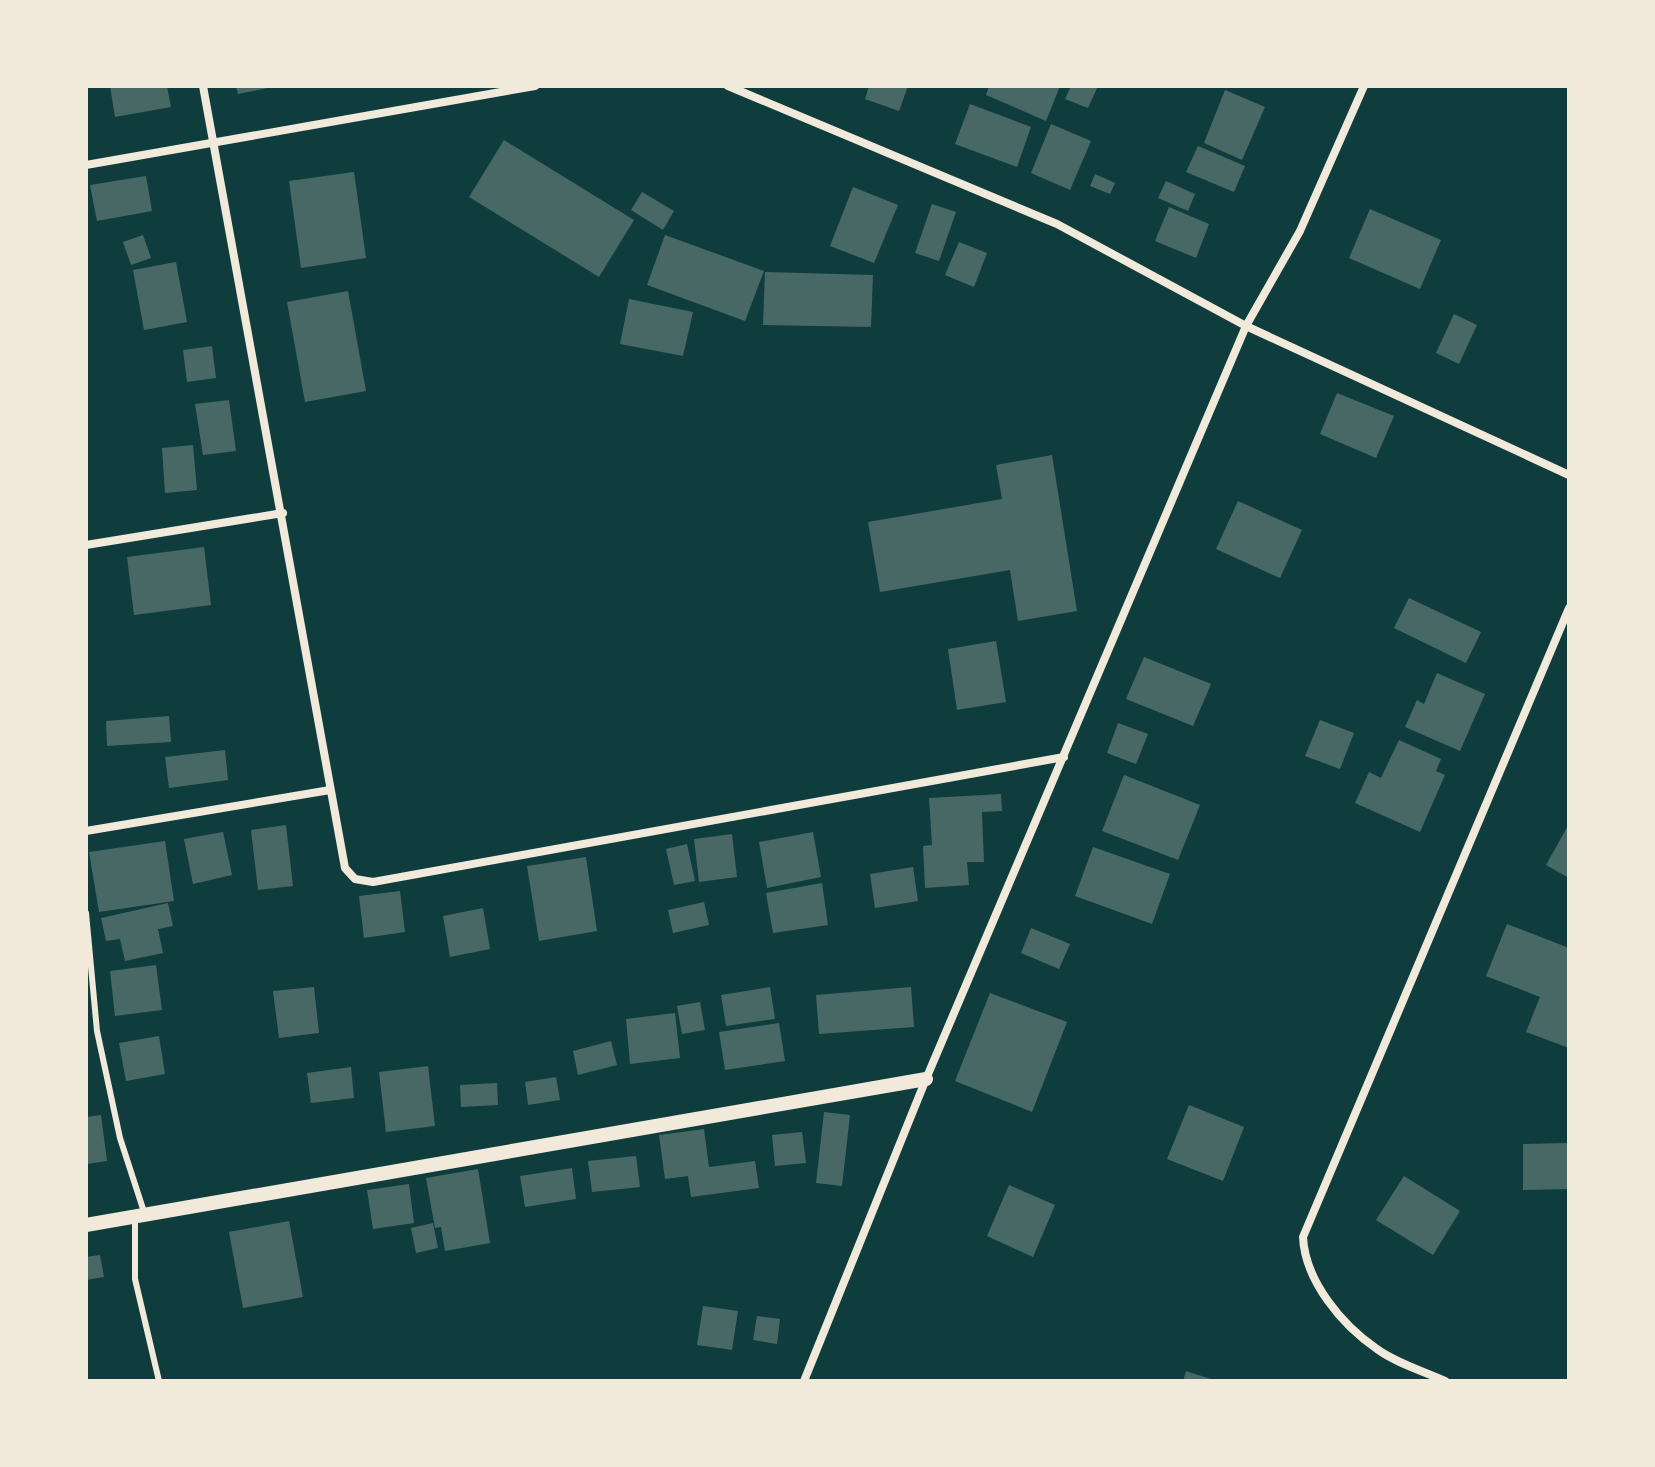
<svg xmlns="http://www.w3.org/2000/svg" width="1655" height="1467" font-family="Poppins,sans-serif">
  <rect width="100%" height="100%" fill="#0f3d3e"/>
  <g fill="#486865">
    <path d="M110,86h57l4,21 -56,10z"/>
    <path d="M236,86h37v1l-35,7z"/>
    <path d="M869,86h39l-9,25 -34,-12z"/>
    <path d="M989,86h71l-14,35 -60,-26z"/>
    <path d="M1071,86h27l-10,22 -23,-9z"/>
    <path d="M1225,90l40,17 -23,53 -38,-17z"/>
    <path d="M970,104l61,23 -14,40 -62,-23z"/>
    <path d="M1051,124l40,17 -21,49 -39,-17z"/>
    <path d="M504,140l130,80 -35,57 -130,-80z"/>
    <path d="M1198,146l47,20 -11,26 -48,-20z"/>
    <path d="M354,172l12,86 -65,10 -12,-87z"/>
    <path d="M1095,174l20,9 -5,11 -20,-8z"/>
    <path d="M146,176l6,35 -55,10 -7,-36z"/>
    <path d="M1166,181l29,13 -7,17 -30,-13z"/>
    <path d="M853,187l45,18 -24,58 -44,-17z"/>
    <path d="M642,192l32,19 -11,19 -32,-20z"/>
    <path d="M932,204l24,8 -17,49 -24,-8z"/>
    <path d="M1169,207l40,17 -13,34 -41,-17z"/>
    <path d="M1370,209l71,31 -21,49 -71,-31z"/>
    <path d="M143,235l8,23 -20,7 -8,-23z"/>
    <path d="M665,235l99,36 -19,50 -98,-36z"/>
    <path d="M959,242l28,11 -13,34 -29,-12z"/>
    <path d="M176,262l11,60 -43,8 -11,-60z"/>
    <path d="M765,272l108,3 -2,52 -108,-2z"/>
    <path d="M348,291l18,100 -61,11 -18,-100z"/>
    <path d="M629,299l64,13 -10,44 -63,-12z"/>
    <path d="M1454,314l23,11 -18,39 -23,-11z"/>
    <path d="M212,346l4,32 -29,4 -4,-32z"/>
    <path d="M1337,393l57,23 -18,42 -56,-24z"/>
    <path d="M229,400l7,51 -33,4 -8,-51z"/>
    <path d="M193,445l4,45 -32,3 -3,-45z"/>
    <path d="M1052,455l25,156 -59,10 -8,-51 -130,22 -12,-70 134,-23 -6,-34z"/>
    <path d="M1238,501l64,29 -22,48 -64,-29z"/>
    <path d="M204,547l7,58 -77,10 -7,-58z"/>
    <path d="M1409,598l72,34 -15,31 -72,-35z"/>
    <path d="M996,641l10,61 -49,8 -9,-61z"/>
    <path d="M1144,657l67,27 -18,42 -67,-27z"/>
    <path d="M1437,673l48,21 -25,57 -55,-24 12,-27 7,4z"/>
    <path d="M169,716l2,26 -64,4 -1,-25z"/>
    <path d="M1320,720l34,13 -14,36 -35,-13z"/>
    <path d="M1118,723l30,11 -12,30 -29,-11z"/>
    <path d="M1399,740l42,19 -5,12 9,4 -25,57 -65,-29 14,-31 12,6z"/>
    <path d="M225,750l3,30 -59,8 -4,-31z"/>
    <path d="M1124,775l76,30 -22,55 -76,-29z"/>
    <path d="M1001,794l1,17 -20,1 2,50h-17l2,23 -44,3 -2,-42 9,-1 -3,-47z"/>
    <path d="M1569,824v54l-23,-13z"/>
    <path d="M286,825l7,61 -35,4 -7,-60z"/>
    <path d="M223,832l9,43 -39,9 -9,-45z"/>
    <path d="M813,832l8,45 -54,11 -8,-46z"/>
    <path d="M732,834l5,43 -38,5 -5,-43z"/>
    <path d="M165,841l9,60 -75,11 -10,-60z"/>
    <path d="M687,844l8,37 -21,4 -8,-36z"/>
    <path d="M1093,847l77,27 -18,50 -77,-28z"/>
    <path d="M586,857l11,74 -58,10 -12,-75z"/>
    <path d="M913,867l5,34 -43,7 -5,-34z"/>
    <path d="M822,883l6,42 -55,8 -7,-40z"/>
    <path d="M400,891l5,41 -41,6 -5,-42z"/>
    <path d="M704,902l5,23 -36,8 -5,-23z"/>
    <path d="M168,903l5,23 -15,3 5,24 -38,8 -5,-22 -14,2 -5,-23z"/>
    <path d="M483,908l7,41 -40,8 -7,-41z"/>
    <path d="M1507,924l62,24v100l-43,-16 14,-35 -54,-21z"/>
    <path d="M1031,928l39,16 -11,25 -38,-16z"/>
    <path d="M156,965l6,45 -47,6 -5,-45z"/>
    <path d="M314,987l5,46 -40,5 -6,-47z"/>
    <path d="M770,987l5,32 -49,7 -5,-31z"/>
    <path d="M911,987l3,40 -95,7 -3,-39z"/>
    <path d="M990,993l77,29 -35,90 -77,-31z"/>
    <path d="M700,1002l5,28 -23,4 -5,-28z"/>
    <path d="M675,1013l5,45 -50,6 -4,-45z"/>
    <path d="M779,1023l6,38 -60,9 -6,-38z"/>
    <path d="M159,1036l6,38 -39,7 -7,-38z"/>
    <path d="M611,1041l6,24 -39,10 -5,-24z"/>
    <path d="M428,1066l7,60 -49,6 -7,-60z"/>
    <path d="M351,1067l3,31 -43,5 -4,-30z"/>
    <path d="M556,1077l4,23 -32,5 -3,-23z"/>
    <path d="M497,1083l1,22 -37,2 -1,-22z"/>
    <path d="M1189,1105l55,22 -21,54 -56,-22z"/>
    <path d="M824,1112l26,3 -8,71 -26,-3z"/>
    <path d="M101,1115l6,46 -21,3v-47z"/>
    <path d="M704,1129l5,38 46,-6 4,27 -68,9 -3,-21 -23,3 -6,-44z"/>
    <path d="M802,1132l4,31 -31,3 -3,-31z"/>
    <path d="M1568,1143l1,46 -46,1v-46z"/>
    <path d="M636,1156l4,31 -48,5 -4,-31z"/>
    <path d="M572,1168l4,31 -51,8 -5,-31z"/>
    <path d="M478,1169l12,74 -45,8 -4,-24 -6,1 -9,-50z"/>
    <path d="M1404,1176l56,35 -27,44 -57,-35z"/>
    <path d="M409,1184l5,39 -41,6 -6,-39z"/>
    <path d="M1009,1185l46,20 -22,52 -46,-21z"/>
    <path d="M289,1221l14,76 -60,11 -14,-76z"/>
    <path d="M433,1223l5,25 -22,5 -5,-25z"/>
    <path d="M100,1255l4,22 -18,3v-23z"/>
    <path d="M703,1306l35,5 -6,39 -35,-5z"/>
    <path d="M757,1316l23,3 -3,25 -24,-4z"/>
    <path d="M1186,1371l28,9v1h-31z"/>
  </g>
  <g fill="none" stroke-linecap="round" stroke-linejoin="round">
    <g stroke="#f1e9da" stroke-width="6">
      <path d="M86,913l11,118 23,107 25,77"/>
      <path d="M135,1217v62l24,102"/>
    </g>
    <g stroke="#f1e9da" stroke-width="8">
      <path d="M203,86l142,782 10,11 18,3 691,-125"/>
      <path d="M728,86l329,138 189,102 323,149"/>
      <path d="M86,165l449,-79"/>
      <path d="M86,545l197,-32"/>
      <path d="M86,831l244,-41"/>
      <path d="M804,1381l122,-302 320,-753 54,-95 64,-145"/>
      <path d="M1445,1381c-22,-10 -49,-18 -68,-32 -35,-24 -72,-68 -74,-112l266,-629"/>
    </g>
    <path stroke="#f1e9da" stroke-width="14" d="M86,1225l840,-146"/>
  </g>
  <rect width="1655" height="1467" fill="none" stroke="#f1e9da" stroke-width="176"/>
</svg>
